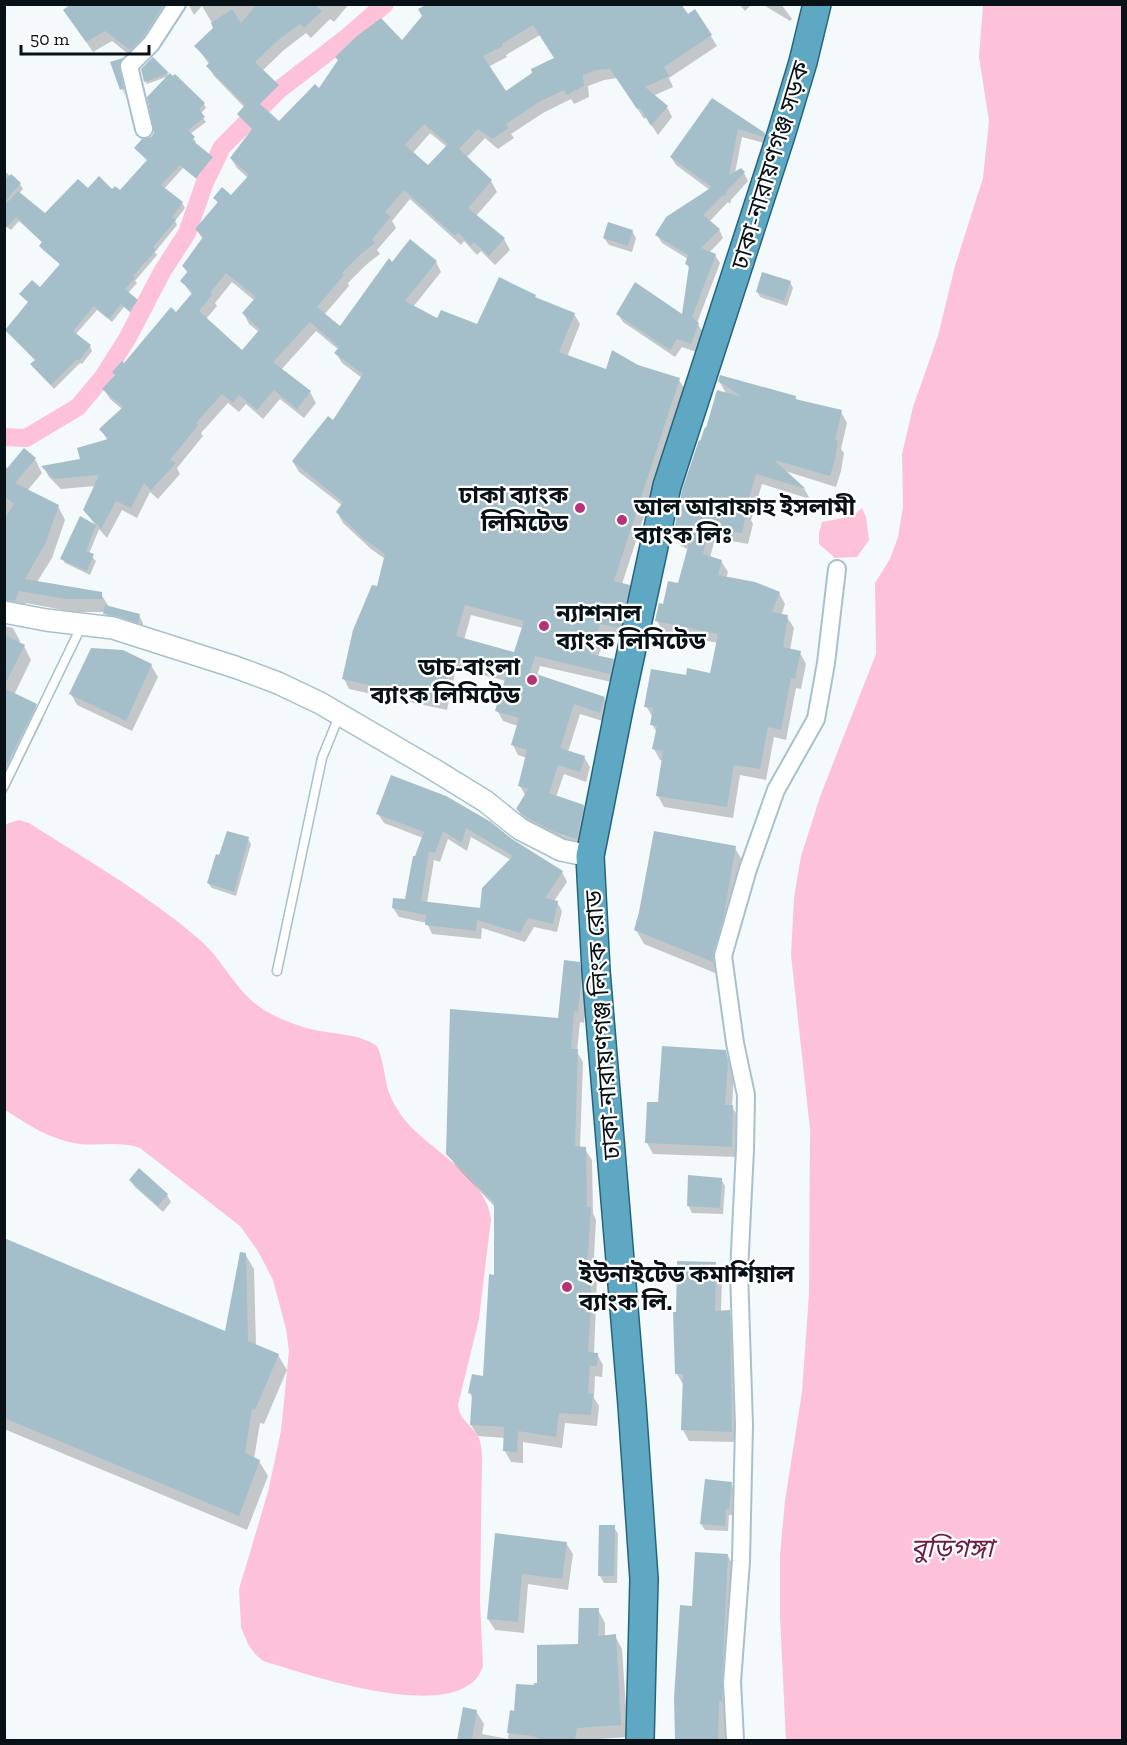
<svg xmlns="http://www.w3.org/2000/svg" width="1127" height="1745" font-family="'Zilla Slab','Noto Sans Bengali',serif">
  <rect width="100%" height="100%" fill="#f4f9fc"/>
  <g fill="#fdc1d9">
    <path d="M983,5h139v1735h-336l-6,-123v-62l5,-54 17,-109 7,-98 1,-165 -19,-174 3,-57 7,-42 20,-62 55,-140 -1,-71 15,-24 8,-22 5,-30 -1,-53 11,-47 25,-71 17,-70 28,-88 6,-57 -10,-64z"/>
    <path d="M862,508l4,9 3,23 -12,17 -22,1 -16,-14v-11l3,-11 31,-6z"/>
    <path d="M19,820l10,3c58,37 119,72 171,117 23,20 35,50 61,68 17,11 38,19 59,23 21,4 39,3 57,15 6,13 7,26 10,40 3,14 14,30 23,40 25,26 77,54 81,93l-12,100 -21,86c2,17 14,19 21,33 2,6 3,13 3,20l-2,143 3,65c-19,63 -176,8 -220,-5l-8,-7 -7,-10 -7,-17 -2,-38 29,-97 13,-61 8,-80 -3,-22 -13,-49 -15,-29 -18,-25 -100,-78c-19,-7 -41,-2 -60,-4 -30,-4 -51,-19 -75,-34l-1,-284 5,-3z"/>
  </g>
  <g fill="#0003" fill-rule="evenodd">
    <path d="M74,4h14l7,7 7,-7h77l-43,56 -24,-19 -19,11 -28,-41z"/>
    <path d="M188,4h161l-15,18 -4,-3 -19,19 -5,-5 -22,17 -22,21 16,14 5,11 -16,17 12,10 40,-33 84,-48 20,-25 264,-1 8,-5 22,35 -48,32 4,9 -20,9 14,11 5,10 -14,18 -12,-18 -2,2 -26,-41 -14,2 -16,6 1,11 -15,7 -3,-5 -28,14 -32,21 3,4 -16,11 -13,-11 -19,20 25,23 6,11 -21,24 28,23 6,11 -15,15 -14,-14 -4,4 -13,-14 -3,4 -51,-46 -18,22 4,7 -19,22 3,4 -13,10 -19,19 1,3 -25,29 16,13 52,-64 44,-2 5,10 -28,35 24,13 40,6 58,-30 2,4 37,14 6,10 -13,33 40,14 30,-5 42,14 6,10 -63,194 7,2 6,10 -9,42 -20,-4 -8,23 15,3 5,11 -2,12 -76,-17 -3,10 67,23 6,10 -4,13 -26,-8 -12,38 16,5 6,10 -4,15 -22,-8 -8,23 27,9 6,10 -6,33 -24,-8 -36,-21 -5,-11 7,-14 -5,-9 7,-28 -9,-3 -5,-10 5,-19 -15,-5 -6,-11 9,-29 -50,-13 -9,42 -98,-21 -5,-10 35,-91 6,-29 -14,-10 -28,-26 -6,-11 6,-6 -44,-34 -6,-10 40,-40 29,-44 -20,-15 -6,-10 3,-3 -23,-19 -35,39 29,22 6,11 -12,15 -24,-19 -17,20 -17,-15 -7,8 -11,-9 -27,30 2,3 -26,32 3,6 -22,25 -8,-7 -13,26 -15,-8 -15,28 -8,-9 -10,25 7,7 -6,14 -25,-12 -3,-5 18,-40 16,8 -12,-16 11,-24 -34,3 -12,-12 -5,-9 38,-8 26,-19 -7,-12 22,-19 -13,-11 -6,-10 21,-24 51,-51 16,-19 -10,-14 6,-7 -5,-8 20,-26 -6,-10 21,-26 -3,-6 17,-1 16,-19 -11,-10 -6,-10 21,-26 -14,-18 7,-6 -31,-32 -6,-10 1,-2 -13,-18 19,-18 -13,-22 -8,9zM540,35l16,24 -50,34 -18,-26 19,-10 -1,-2zM430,133l17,14 -19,21 -16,-14zM232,282l23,19 -11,13 5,10 10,8 -17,20 -36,-33 11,-13 -2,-3zM471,615l52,13 -8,26 -51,-14z"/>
    <path d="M739,4h13l-7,7z"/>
    <path d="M762,4h19l11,15 -2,2z"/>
    <path d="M122,59l4,7 -4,10 3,20 -13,-33z"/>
    <path d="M153,59l16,17 35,28 2,4 -6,6 6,8 -16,12 6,8 -1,2 19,19 -15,18 -16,-13 -19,21 18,14 3,5 -10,13 2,4 -22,27 2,3 -22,26 2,2 -9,10 11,13 -7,8 -8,-7 -12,15 -15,-12 -22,25 15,11 2,5 -10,13 -2,-1 -26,26 -19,-20 -3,-4 4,-4 -29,-31 54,-65 -18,-15 -2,-4 2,-3 -24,-22 -8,9 -7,-5v-54l16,13 3,5 -5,5 27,21 43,-25 32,3 28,-32 -12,-13 16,-10 3,-5 14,-57 -22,8 -2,-3z"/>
    <path d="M712,100l52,34 5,8 -1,2 -26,-7 -7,36h9l4,8 -17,19 -1,4 -2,-2 -19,20 10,7 4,9 -14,15 6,2 5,8 -23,60 6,9 -7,20 -14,-5 -7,10 -52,-35 -5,-8 65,2 7,-46 -3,-6 1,-5 -26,-16 -5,-8 53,-45 -34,-25 -5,-8z"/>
    <path d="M632,231l4,7 -4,14 -23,-7 -5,-7z"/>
    <path d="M790,282l3,6 -6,18 -27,-9 -3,-6z"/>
    <path d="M719,381l76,16 3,4 43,11 6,11 -6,26 3,4 -3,18 -5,16 -51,-16 20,19 5,9 -48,-15 -11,36 2,4 -5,20 -33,-6 -5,20 11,3 7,11 -2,6 53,15 6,11 -4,12 6,1 7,11 -4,22 10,3 6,11 -5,25 -5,-1 -10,52 -12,-3 -8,43 -26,-5 -7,43 -69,-11 -6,-11 5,-35 -3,-1 -6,-11 3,-16 -5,-9 1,-6 -7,-12 41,-29 24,-3 7,-31 -55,-11 -6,-11 7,-15 15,-21 10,-35 -8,-4 -7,-11 53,-140z"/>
    <path d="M24,451l11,8 7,14 -15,18 31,15 7,14 -13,38 -15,24 64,12 8,13 30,8 4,8 -1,6 -34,-8 -3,-9h-31l-48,-9 -4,11 -18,1v-149l5,3z"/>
    <path d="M4,626l9,2 7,13 -1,3 5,2 7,14 -17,35 21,10 8,14 -39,79z"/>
    <path d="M151,665l7,12 -26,54 -55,-26 -6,-11z"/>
    <path d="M392,777l119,63 51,32 5,10 -13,19 3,1 5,9 -5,21 -23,-5 -9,15 -43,-14 -1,11 -49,-5 -5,-11 -28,-6 -6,-9 14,-7 16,-63 -39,-15 -6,-9zM471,837l40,23 -29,49 -55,-6 7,-43 6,2 8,-23 19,12z"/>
    <path d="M248,839l3,5 -15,52 -24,-8 -4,-5 12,-26z"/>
    <path d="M735,848l8,14 -23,113 -76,-31 -8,-14z"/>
    <path d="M579,963l6,11 2,20 -3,29 -4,-1 -3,30 6,10 -3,86 5,1 7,11 1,53 3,7 -3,54 4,6 -3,74h3l6,11 -1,12 -7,-1 -1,22 5,8 -2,20 -32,-3 -3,25 -39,-6v21l-12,-1 -6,-11v-13l-27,-2 -7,-11 2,-26 -3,-6 14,-15 11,-102 1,-68 -41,-43 -7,-12 112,-133z"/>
    <path d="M725,1052l6,11 3,11 -2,33 7,11 -2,39 -84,-3 -6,-11 13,-39z"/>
    <path d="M721,1179l4,7 -2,28 -31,-1 -4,-8z"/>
    <path d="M130,1180l37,15 4,7 -8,10 -28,-25z"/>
    <path d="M4,1239l222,94 19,-79 9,15 2,77 22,9 9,15 -23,54 -4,-1 -6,36 5,2 9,15 -21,54 -243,-101z"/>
    <path d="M715,1264l7,11 -1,37h8l6,11 2,119 -48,-1 -6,-11 1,-44 -7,-12z"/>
    <path d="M731,1484l3,6 -2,25h-3l-1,16 -23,-1 -4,-6z"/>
    <path d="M614,1527l4,7 -1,49h-13l-4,-7z"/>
    <path d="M497,1534l69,9 7,11 -5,36 -40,-6 -4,49 -29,-3 -7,-11z"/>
    <path d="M728,1556l7,13 -10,171h-49v-42l18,-91z"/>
    <path d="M598,1610l7,13v14l10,-1 7,13 6,88 -45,3h-124l5,-31 12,2 8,13 -2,10 26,5 3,-27 5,1 19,-26 45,-41z"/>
  </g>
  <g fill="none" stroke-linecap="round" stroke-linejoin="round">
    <path stroke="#fdc1d9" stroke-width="18" d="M4,437l22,1 52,-31 25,-30 24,-38 35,-67 25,-39 18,-51 17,-35 58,-58 65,-50 40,-35"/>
  </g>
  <g fill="#a5bfca" fill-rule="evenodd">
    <path d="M71,4l29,1 64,-1 -21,33 -13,13 -25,-19 -19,11 -23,-32z"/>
    <path d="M257,4h57l8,7 -18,17 -4,-4 -22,16 -23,22 24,23 -19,19 19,17 36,-37 4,4 19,-28 -3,-3 22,-21 24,-18 21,22 20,-24 -4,-7 10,-5h253l7,10 7,-5 17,26 -48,32 5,9 -24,11 23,19 -17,20 -11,-18 -3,1 -27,-40 -13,1 -14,5 1,11 -17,9 -3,-5 -27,13 -31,21 3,4 -17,11 -14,-10 -19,20 33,31 -24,28 37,30 -16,18 -15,-14 -3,4 -13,-14 -3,4 -51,-46 -19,22 6,5 -19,22 3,4 -14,11 -19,19 2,2 -27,32 23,19 49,-68 3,4 18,-23 27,22 -32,40 32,17 4,-8 36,14 22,-47 37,18 -1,2 40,16 -16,39 47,17 6,-19 26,15 42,13 -66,203 16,4 -10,43 -20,-4 -9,30 23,5 -4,15 -75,-18 -5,16 75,25 -5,16 -26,-9 -14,44 25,8 -5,16 -22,-7 -9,28 35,12 -7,34 -25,-8 -25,-13 -11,-9 12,-20 -10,-3 9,-36 -16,-5 8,-27 -24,-7 12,-38 -57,-15 -8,43 -100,-22 11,-49 19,-45 5,1 8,-32 -21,-15 -28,-27 7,-10 -51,-41 36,-45 5,4 30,-46 -29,-21 5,-6 -29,-25 -37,40 38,29 -14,18 -23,-19 -17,20 -18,-15 -6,8 -11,-9 -26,29 2,2 -28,35 6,3 -25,27 -7,-7 -13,25 -15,-7 -15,28 -18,-19 16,-35 -45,4 -13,-13 39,-7 -3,-11 31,-9 -9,-10 24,-22 -21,-18 13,-14 -3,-3 10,-11 2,2 47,-56 5,5 17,-20 -13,-11 8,-10 -6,-5 21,-29 -8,-8 23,-27 -5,-4 9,-11 9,8 18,-20 -19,-17 22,-29 -15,-15 8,-9 -39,-39 4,-4 -16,-16 19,-18 -2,-5 21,-14 9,14zM533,25l21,33 -23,11 1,4 -26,18 -23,-35 20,-10 -1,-2zM424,124l24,20 -20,21 -23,-20zM226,273l30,24 -14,16 18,16 -18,21 -43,-39 13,-16 -2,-2zM465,605l59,16 -10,31 -58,-16z"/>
    <path d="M153,57l16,16 -25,9 -3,-13z"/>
    <path d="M123,58l-4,10 5,20 -4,2 -10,-28z"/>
    <path d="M170,73l3,3 2,-2 30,29 -6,6 6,8 -17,13 7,7 -3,3 21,17 -17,21 -16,-13 -19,20 22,17 -11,15 4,3 -23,27 3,3 -23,26 2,2 -10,11 13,11 -9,11 -8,-7 -12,15 -15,-13 -21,25 18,14 -12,16 -2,-2 -26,26 -21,-21 5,-4 -30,-30 23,-28 -9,-8 13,-14 8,7 20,-23 -21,-18 3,-4 -26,-25 -12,13v-24l14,-15 27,22 33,-34 10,9 11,-12 13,13 3,-3 5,4 27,-30 -13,-12 8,-9 9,-2 3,-4 -7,-36z"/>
    <path d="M712,98l53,35 -1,4 -26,-8 -9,46 12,-7 4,4 -18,19 -2,6 -2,-2 -20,20 17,14 -19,19 15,6 -24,63 7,6 -8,21 -14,-5 -7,11 -54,-36 19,-32 47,32 7,-48 -4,-2 3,-9 -33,-20 11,-18 46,-30 -42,-30z"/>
    <path d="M11,174l10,9 -17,20v-21z"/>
    <path d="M608,222l25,8 -5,16 -25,-8z"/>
    <path d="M762,272l29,9 -7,20 -28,-9z"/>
    <path d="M720,375l76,21 -1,3 47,11 -7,30 3,1 -3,18 -5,17 -56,-16 32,29 -50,-15 -11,37h2l-5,22 -33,-5 -6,26 19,6 -4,15 37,7 25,10 -8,20 16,3 -5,32 18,4 -6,28 -4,-1 -10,52 -13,-3 -8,42 -26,-4 -7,42 -71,-11 7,-45 -11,-2 5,-23 -7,-1 3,-17 -9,-1 7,-38 35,6 1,-7 23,5 8,-39 -63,-13 4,-18 4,1 5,-23 10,2 11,-40 -16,-8 9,-45 17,-50 1,1 5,-14 1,1 11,-38 25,7 -24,-16z"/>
    <path d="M24,448l12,10 -21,25 44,22 -14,39 -20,35 77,13v7h-36l-47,-8 -4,10 -11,-1v-80l10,-16 -10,-8v-24z"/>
    <path d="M80,516l16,9 -10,26 8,3 -7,17 -27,-12z"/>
    <path d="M105,605l35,9 -2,9 -21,-7 -14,-2z"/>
    <path d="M4,635l21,10 -21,41z"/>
    <path d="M91,648l32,2 29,14 -26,57 -57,-27z"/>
    <path d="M4,688l33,16 -33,66z"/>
    <path d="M391,775l55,21 45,26 21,17 51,32 -18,27 13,3 -5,23 -25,-6 -8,15 -43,-13 -1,11 -51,-6 1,-10 -34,-7 1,-10 12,1 8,-43h2l9,-24 -48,-18zM466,828l47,28 -31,32 -2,20 -59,-7 8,-50 6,2 8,-22 19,12z"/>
    <path d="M227,831l22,6 -15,55 -27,-9 9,-29 3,1z"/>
    <path d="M654,831l82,15 -13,74 -10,33v9l-79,-32 5,-18z"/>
    <path d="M564,960l16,2 1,20 -3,30 -4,-1 -3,38h7l-3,97 11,1 1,60h4l-4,60h4v40l-3,45 10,1 -1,13h-7l-2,27 5,1 -2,21 -32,-2 -3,24 -38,-6 -1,21 -14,-1 1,-24 -34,-2 2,-31 -4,-1 4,-19 11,2 6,-102 5,1v-72l-48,-49 4,-145 108,9z"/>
    <path d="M662,1046l64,4 2,12 -3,43h8l-1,42 -87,-4 2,-41h11z"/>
    <path d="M139,1168l29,26 -10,12 -29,-26z"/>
    <path d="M688,1175l34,3 -2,30 -33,-2z"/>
    <path d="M4,1238l221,93 15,-79 6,1 2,88 31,13 -24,56 -3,-1 -7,44 15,7 -21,56 -235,-98z"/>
    <path d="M677,1261l39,1 -1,49 15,-1 2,122 -51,-2 2,-56h-8l-2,-62h3z"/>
    <path d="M705,1479l27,3 -3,27h-3l-1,17 -25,-2z"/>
    <path d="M599,1525h16l-1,51h-16z"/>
    <path d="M495,1533l72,9 -5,37 -40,-5 -4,48 -31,-3z"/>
    <path d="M695,1552l33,2 -6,127v20h-3l-1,39h-43l-1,-42 6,-93 12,1z"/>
    <path d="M579,1608h20l-1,28 18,-2 5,91 -44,3 -2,12h-33l-9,-4 -26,-3 3,-23 4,1 2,-27 18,1v-2h3v-38l41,-1z"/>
    <path d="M463,1707l14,3 -5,30h-15z"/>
  </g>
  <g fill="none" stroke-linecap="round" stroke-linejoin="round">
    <defs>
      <g id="service">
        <path d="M4,786l78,-161"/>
        <path d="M277,971l45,-213 17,-42"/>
      </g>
      <g id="minor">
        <path d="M144,129l-15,-63 22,-22 26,-40"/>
        <path d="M735,1740l-3,-58 9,-121 3,-136 -5,-153 6,-123 1,-54 -11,-52 -12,-87 25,-87 28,-79 40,-71 10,-56 11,-94"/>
      </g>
      <path id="tertiary" d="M4,612l42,8 67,8 122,39 43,16 42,20 113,66 52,32 35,28 41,21 29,6"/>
      <path id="trunk" d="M640,1740l4,-161 -12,-174 -36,-434 -6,-115 30,-152 47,-218 114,-351 22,-73 14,-58"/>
    </defs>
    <use href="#service" stroke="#a7c1cc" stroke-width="11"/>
    <use href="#minor" stroke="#a7c1cc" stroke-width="20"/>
    <use href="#tertiary" stroke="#a7c1cc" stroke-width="24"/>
    <use href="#trunk" stroke="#25657c" stroke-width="30"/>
    <use href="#service" stroke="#fff" stroke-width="8"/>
    <use href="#minor" stroke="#fff" stroke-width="16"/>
    <use href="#tertiary" stroke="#fff" stroke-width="21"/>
    <use href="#trunk" stroke="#5ea8c3" stroke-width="27"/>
  </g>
  <g fill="#b63177" stroke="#fff" stroke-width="2">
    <circle cx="580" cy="508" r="6"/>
    <circle cx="622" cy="520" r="6"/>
    <circle cx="544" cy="626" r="6"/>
    <circle cx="532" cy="680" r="6"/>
    <circle cx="567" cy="1287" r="6"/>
  </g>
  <g text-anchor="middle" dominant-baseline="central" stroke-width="4.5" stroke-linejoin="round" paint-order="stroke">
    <g font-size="24" fill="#081115" stroke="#fff">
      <text transform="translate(770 165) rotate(-73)">ঢাকা-নারায়ণগঞ্জ সড়ক</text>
      <text transform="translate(602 1025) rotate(-94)">ঢাকা-নারায়ণগঞ্জ লিংক রোড</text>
    </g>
    <g font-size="24" font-weight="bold" fill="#081115" stroke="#fff" text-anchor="start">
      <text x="568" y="494" text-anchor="end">ঢাকা ব্যাংক<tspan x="568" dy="28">লিমিটেড</tspan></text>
      <text x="634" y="506">আল আরাফাহ ইসলামী<tspan x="634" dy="28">ব্যাংক লিঃ</tspan></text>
      <text x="556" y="612">ন্যাশনাল<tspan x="556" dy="28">ব্যাংক লিমিটেড</tspan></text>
      <text x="520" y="666" text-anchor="end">ডাচ-বাংলা<tspan x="520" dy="28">ব্যাংক লিমিটেড</tspan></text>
      <text x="579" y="1273">ইউনাইটেড কমার্শিয়াল<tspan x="579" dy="28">ব্যাংক লি.</tspan></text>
    </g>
    <g font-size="26" font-style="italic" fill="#6d1a45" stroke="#fff">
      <text x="952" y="1548">বুড়িগঙ্গা</text>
    </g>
  </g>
  <rect width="1127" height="1745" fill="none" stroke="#081115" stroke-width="12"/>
  <path d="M21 45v9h128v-9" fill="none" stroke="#081115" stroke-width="3"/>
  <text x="30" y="45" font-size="18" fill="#081115" stroke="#ffffff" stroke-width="4.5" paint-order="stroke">50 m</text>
</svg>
